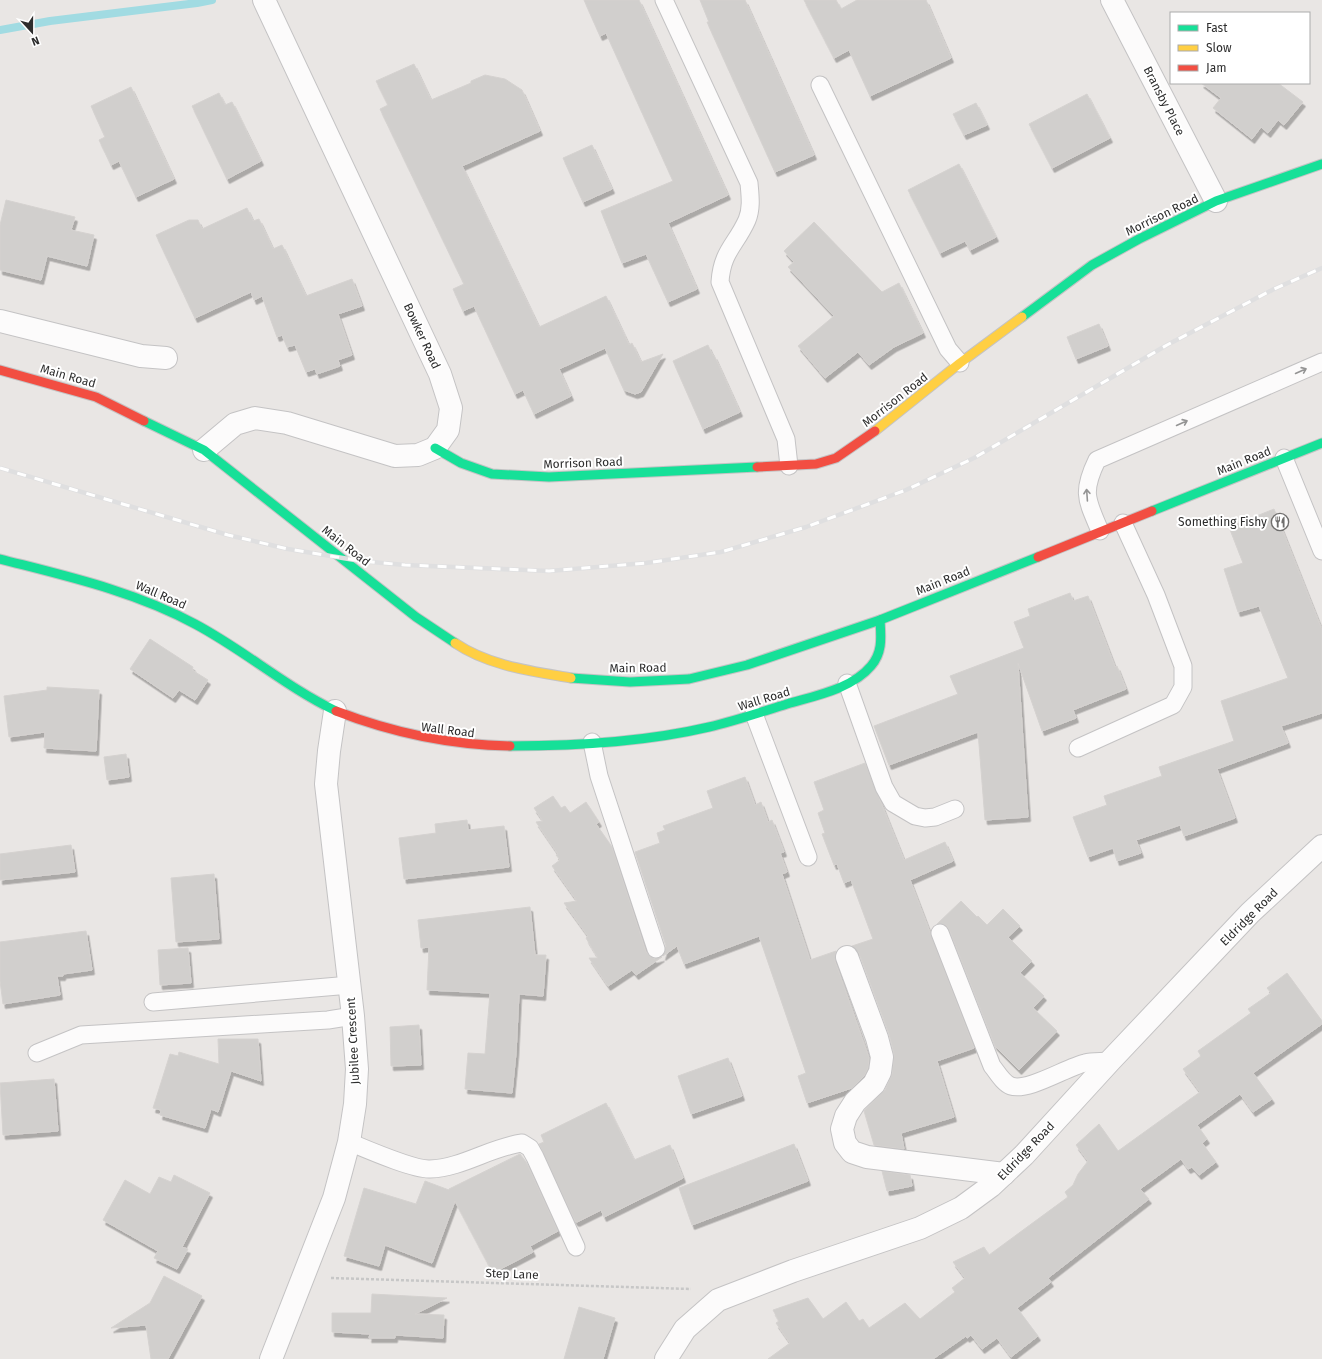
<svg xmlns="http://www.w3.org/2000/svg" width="1322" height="1359" font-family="'Fira Sans',sans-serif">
  <defs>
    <filter id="shadow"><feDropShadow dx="2.5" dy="4.5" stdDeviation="0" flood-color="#0004"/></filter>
  </defs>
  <rect width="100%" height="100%" fill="#e9e6e4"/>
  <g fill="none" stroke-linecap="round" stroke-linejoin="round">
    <path stroke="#a1dbe2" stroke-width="8" d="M0,30l50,-9 147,-18 15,-3"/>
  </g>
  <g fill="#d1cfcd" stroke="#d5d2d0" filter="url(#shadow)">
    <path d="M584,0h55l89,195 -60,28 29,66 -29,13 -22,-48 -24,9 -21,-52 72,-30 -67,-148 -6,3z"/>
    <path d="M700,0h45l69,155 -39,17 -68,-150h2z"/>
    <path d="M804,0h32l5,9 16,-9h69l25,58 -81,38 -21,-46 -15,8z"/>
    <path d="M414,64l17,36 40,-17v-2l14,-6 20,4 17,11 18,41 -78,35 77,161 67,-31 23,49 3,-2 9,19 22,-8 -22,38 -6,2 -11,-4 -19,-42 -46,21 12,27 -37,18 -11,-24 -8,4 -41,-88 -11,5 -10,-22 11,-5 -84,-175 8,-4 -12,-24z"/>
    <path d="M1201,83h77l25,19 -19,23 -6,-5 -10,13 -7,-6 -9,12 -39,-31 8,-10z"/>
    <path d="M131,87l43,92 -38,18 -17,-36 -8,4 -12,-25 6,-3 -14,-31z"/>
    <path d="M219,93l6,12 7,-3 29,59 -34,18 -35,-73z"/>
    <path d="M1087,94l23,44 -58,30 -23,-44z"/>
    <path d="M976,103l11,22 -23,10 -11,-21z"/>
    <path d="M592,145l20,44 -29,13 -20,-44z"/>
    <path d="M959,164l37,73 -26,13 -5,-9 -25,12 -32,-63z"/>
    <path d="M6,200l69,17 -4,13 23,5 -7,31 -40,-10 -6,24 -41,-10v-45z"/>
    <path d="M247,208l6,13 6,-2 14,30 9,-4 24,51 46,-17 10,27 -24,8 14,41 -14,5 2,6 -23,8 -2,-5 -9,3 -11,-27 -8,2 -5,-12 -5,2 -15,-41 -8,4 -3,-8 -56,26 -39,-83 33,-15h9l4,9z"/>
    <path d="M814,222l68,70 17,-9 24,50 -29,14 -25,18 -11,-13 -33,26 -27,-32 36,-30 -46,-49 6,-5 -10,-11z"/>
    <path d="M1099,324l9,22 -32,13 -9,-22z"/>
    <path d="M708,345l5,11 1,-1 26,57 -37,17 -30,-68z"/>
    <path d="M1274,509l48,121v83l-41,13 7,17 -71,26 18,49 -51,18 -4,-11 -44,15 5,13 -24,8 -4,-13 -25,9 -15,-40 34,-12 -3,-9 58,-20 -3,-9 75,-26 -13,-40 67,-23 -29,-72 -21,6 -14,-43 19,-6 -14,-36z"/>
    <path d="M1070,593l3,8 15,-5 27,71 2,-1 9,23 -53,21 3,8 -34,13 -24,-68 10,154 -43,3 -7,-88 -89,33 -15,-39 84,-32 -8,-18 74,-28 -10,-26 16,-6 -2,-7z"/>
    <path d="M150,639l43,28 -1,3 16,10 -13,20 -16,-10 -6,8 -43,-29z"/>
    <path d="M47,687l52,3 -3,61 -52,-3 1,-16 -36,5 -5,-41 43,-6z"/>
    <path d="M126,754l3,23 -22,3 -3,-23z"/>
    <path d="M865,763l39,97 41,-18 8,19 -43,19 64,168 -37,13 17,56 -53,16 3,16 -30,-4 -10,-34 21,-21 7,-16 2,-20 -5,-20 -30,-81 -7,-7 21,-7 -22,-59 -7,3 -7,-19 -3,1 -12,-31 3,-1 -7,-20 6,-3 -10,-28z"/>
    <path d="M745,777l10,28 6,-3 7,20 4,-2 12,32 -4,1 7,19 -5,2 28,86 26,-9 -1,10 34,97 -1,10 -4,8 -12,12 -45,15 -9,-27 8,-3 -47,-137 -75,28 -7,-18 -14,10 3,-10 -31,-94 25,-9 -3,-10 8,-3 -2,-4 50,-18 -6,-17z"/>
    <path d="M553,796l8,12 4,-2 5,7 16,-11 13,20 -3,2 16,23 34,105 8,7 8,-2 -26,18 -4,-5 -24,16 -19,-28h9l-12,-20 2,-2 -24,-33 13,-2 -25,-35 8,-6 -4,-5 2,-1 -22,-32 7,-1 -9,-13z"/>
    <path d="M467,820l1,10 36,-4 5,41 -105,12 -5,-41 37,-5 -1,-9z"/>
    <path d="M71,845l4,27 -75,8v-26z"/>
    <path d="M214,874l5,65 -43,3 -5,-64z"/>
    <path d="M961,901l16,16 1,-1 9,9 16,-16 17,17 -12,11 24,24 -12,12 24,23 -11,12 24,23 -38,39 -24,-24 -46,-117 -3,-4 -9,-1z"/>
    <path d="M530,907l5,48h11l-3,41 -24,-2 -3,59 -4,40 -47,-4 3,-36 17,1 5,-61 -63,-3 2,-43 -8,1 -3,-28z"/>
    <path d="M86,931l6,39 -29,4v2h-6l3,19 -57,9 -3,-23v-39z"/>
    <path d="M188,948l3,35 -31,2 -2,-35z"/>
    <path d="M1287,973l35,48v3l-69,49 19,26 -19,13 -13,-18 -43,31 10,14 -5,4 14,19 -17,13 -7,-8 -4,2 -7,-10 -41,30 9,10 -101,79 3,4 -34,26 21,28 -27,21 -14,-19 -15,11 -11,-14 -4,3 -1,-2 -33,23h-165l22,-16 -14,-20 3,-2 -6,-11 35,-12 15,21 23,-17 13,19 4,-2 6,9 36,-25 15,16 35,-27 -3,-4 13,-10 -12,-16 31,-15 5,8 79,-58 -3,-5 8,-7 5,-11 10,-13 -12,-16 23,-21 19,27 82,-59 -17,-23 18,-13 -3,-5 53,-38 -3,-4 23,-16 -4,-5z"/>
    <path d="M419,1025l2,40 -30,1 -1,-39z"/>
    <path d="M218,1039h40l3,42 -30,-10 -13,41 -7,-3 -6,19 -45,-13 1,-5 -8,-2 17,-54 8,2 1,-4 40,12z"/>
    <path d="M728,1058l14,38 -51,18 -13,-38z"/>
    <path d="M54,1079l4,52 -55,4 -3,-52z"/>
    <path d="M606,1103l28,57 36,-15 13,33 -79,39 -3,-7 -24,12 -2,-1 -36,-77 5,-2 -3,-7z"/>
    <path d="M794,1144l14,37 -116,44 -13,-37z"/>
    <path d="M520,1154l6,8 32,69 -28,15 3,6 -40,21 -38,-72 -23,62 -47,-18 -6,21 -35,-10 20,-68 52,16 9,-23 24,9v-1z"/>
    <path d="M882,1171l28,4 2,11 -25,5z"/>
    <path d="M174,1175l36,18 -28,54 6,2 -11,20 -23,-11 4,-7 -55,-31 22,-40 25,14 9,-17 12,5z"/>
    <path d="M164,1276l38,20 -34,63h-17l-5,-34 -35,3 39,-25z"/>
    <path d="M372,1294l75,4 -32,16 29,1 -1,23 -48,-3v3h-26l1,-4 -38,-2v-19h39z"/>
    <path d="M579,1307l36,11 -12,41h-39z"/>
  </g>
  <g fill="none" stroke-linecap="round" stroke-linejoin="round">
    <defs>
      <g id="lane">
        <path d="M664,0l85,183c1,12 3,25 -2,37 -11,25 -25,31 -27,62l66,157 3,27"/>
        <path d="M820,85l128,264 12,14"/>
        <path d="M1284,458l38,93"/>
        <path d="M1100,531c-13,-31 -19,-38 -3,-71l225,-98"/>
        <path d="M847,683l37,104 9,16 22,13 10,2 10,-1 20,-8"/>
        <path d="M754,714l54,143"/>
        <path d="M592,742l7,34 57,173"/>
        <path d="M1078,748l95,-43 10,-18v-21l-27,-71 -33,-72"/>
        <path d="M940,933l52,133c5,6 11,17 19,20 17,6 56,-19 74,-23 8,-2 17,-1 25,-2"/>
        <path d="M153,1002l197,-17"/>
        <path d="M37,1053l44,-18 247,-15 25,-4"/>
        <path d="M349,1142c17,7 65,28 81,27 32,-1 61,-22 92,-26l8,5 5,9 41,90"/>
      </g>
      <g id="street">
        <path d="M1112,0l104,201"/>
        <path d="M0,321l141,35 25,2"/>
        <path d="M204,450l31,-26 20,-6 32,5 108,33 23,-1 17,-7 13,-18 3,-22 -11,-34 -176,-374"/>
        <path d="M847,957l30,81 5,19 -2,15 -6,12 -19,18 -9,14 -4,13 3,14 7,9 15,5 137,17"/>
        <path d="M271,1359l63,-161 15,-56 6,-38 2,-35 -4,-53 -27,-232 3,-33 6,-40"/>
        <path d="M666,1359l19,-30 33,-29 75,-29 127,-43 41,-20 30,-22 33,-31 86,-94 140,-148 72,-67"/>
      </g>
      <g id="fast">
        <path d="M1022,317l70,-52 47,-26 77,-38 106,-37"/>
        <path d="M144,421l60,29 212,167 39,26"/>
        <path d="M435,448l26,15 31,11 57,3 208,-10"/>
        <path d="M1152,511l170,-68"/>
        <path d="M0,559c66,17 134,32 195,65 49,26 91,63 141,87"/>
        <path d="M571,678l59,4 59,-3 58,-14 133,-45 158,-63"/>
        <path d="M510,746c66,0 135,-4 199,-19 26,-6 52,-15 78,-23 27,-8 65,-15 84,-38 12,-14 10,-29 9,-46"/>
      </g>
      <g id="slow">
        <path d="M875,431l85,-68 62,-46"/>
        <path d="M455,643c34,23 76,28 116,35"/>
      </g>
      <g id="jam">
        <path d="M0,370l96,27 48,24"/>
        <path d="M757,467l59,-3 20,-6 39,-27"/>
        <path d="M1038,557l114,-46"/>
        <path d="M336,711c57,22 114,34 174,35"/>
      </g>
    </defs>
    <use href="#lane" stroke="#c4c3c4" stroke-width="19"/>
    <use href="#street" stroke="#c4c3c4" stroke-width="24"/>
    <use href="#fast" stroke="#c4c3c4" stroke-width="11"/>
    <use href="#slow" stroke="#c4c3c4" stroke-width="11"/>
    <use href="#jam" stroke="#c4c3c4" stroke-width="11"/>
    <path stroke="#c7c7c7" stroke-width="2.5" stroke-dasharray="3 2" stroke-linecap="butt" d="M331,1278l360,11"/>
    <use href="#lane" stroke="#fcfbfb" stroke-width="17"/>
    <use href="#street" stroke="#fcfbfb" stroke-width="22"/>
    <use href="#fast" stroke="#16e098" stroke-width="9"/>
    <use href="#slow" stroke="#ffcf43" stroke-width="9"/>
    <use href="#jam" stroke="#f24e42" stroke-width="9"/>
    <defs>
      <path id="rail" d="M0,468l228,67 60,14 73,12 44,4 144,6 97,-8 75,-11 85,-25 100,-37 68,-32 193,-113 107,-56 48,-21"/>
    </defs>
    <use href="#rail" stroke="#dfdfe0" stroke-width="4.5"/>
    <use href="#rail" stroke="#fff" stroke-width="3" stroke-dasharray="9" stroke-linecap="butt"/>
  </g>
  <defs><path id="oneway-shaft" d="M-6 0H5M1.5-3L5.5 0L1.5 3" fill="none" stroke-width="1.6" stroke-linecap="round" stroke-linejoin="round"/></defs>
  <g stroke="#949494">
    <use href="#oneway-shaft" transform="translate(1301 371) rotate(-24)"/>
    <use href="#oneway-shaft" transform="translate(1182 423) rotate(-24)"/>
    <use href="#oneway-shaft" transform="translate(1087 495) rotate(-94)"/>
  </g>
  <defs>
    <symbol id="restaurant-ring" viewBox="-11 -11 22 22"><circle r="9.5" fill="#fff" stroke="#6f6e6d" stroke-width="1.5"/><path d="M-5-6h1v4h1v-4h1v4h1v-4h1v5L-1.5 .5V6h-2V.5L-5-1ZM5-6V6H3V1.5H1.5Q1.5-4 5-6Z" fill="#6f6e6d"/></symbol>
  </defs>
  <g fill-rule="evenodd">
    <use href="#restaurant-ring" x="1270" y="512" width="20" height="20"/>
  </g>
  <g text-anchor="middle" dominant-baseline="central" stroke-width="4" stroke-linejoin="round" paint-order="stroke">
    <g font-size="12" fill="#2d2d2d" stroke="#fff">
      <text transform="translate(1164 101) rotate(63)">Bransby Place</text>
      <text transform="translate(1162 215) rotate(-26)">Morrison Road</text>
      <text transform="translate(422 336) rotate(65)">Bowker Road</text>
      <text transform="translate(68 376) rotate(16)">Main Road</text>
      <text transform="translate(895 400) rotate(-38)">Morrison Road</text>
      <text transform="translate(1244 461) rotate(-22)">Main Road</text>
      <text transform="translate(583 463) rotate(-2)">Morrison Road</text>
      <text transform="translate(346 546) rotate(38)">Main Road</text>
      <text transform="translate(943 581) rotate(-22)">Main Road</text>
      <text transform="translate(161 595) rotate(23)">Wall Road</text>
      <text transform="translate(638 668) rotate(-1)">Main Road</text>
      <text transform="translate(764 699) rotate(-17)">Wall Road</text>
      <text transform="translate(448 730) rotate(7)">Wall Road</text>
      <text transform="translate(1249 917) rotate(-45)">Eldridge Road</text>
      <text transform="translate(353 1041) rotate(-93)">Jubilee Crescent</text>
      <text transform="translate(1026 1151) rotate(-46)">Eldridge Road</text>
      <text transform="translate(512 1274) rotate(2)">Step Lane</text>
    </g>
    <g font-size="12" fill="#2d2d2d" stroke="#fff" text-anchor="end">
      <text x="1267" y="522">Something Fishy</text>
    </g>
  </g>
  <rect x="1170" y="12" width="140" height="72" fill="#ffffff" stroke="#ababab"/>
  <rect x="1178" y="25" width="20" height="6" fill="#16e098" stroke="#ababab"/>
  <text x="1206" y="32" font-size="12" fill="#2d2d2d">Fast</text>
  <rect x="1178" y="45" width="20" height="6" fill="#ffcf43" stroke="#ababab"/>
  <text x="1206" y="52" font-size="12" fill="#2d2d2d">Slow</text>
  <rect x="1178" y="65" width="20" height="6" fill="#f24e42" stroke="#ababab"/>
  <text x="1206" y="72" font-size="12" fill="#2d2d2d">Jam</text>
  <g transform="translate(32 32) rotate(159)" stroke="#ffffff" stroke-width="3" paint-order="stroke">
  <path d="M0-3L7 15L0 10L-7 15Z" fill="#2d2d2d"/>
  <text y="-6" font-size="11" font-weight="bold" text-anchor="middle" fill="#2d2d2d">N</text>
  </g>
</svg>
